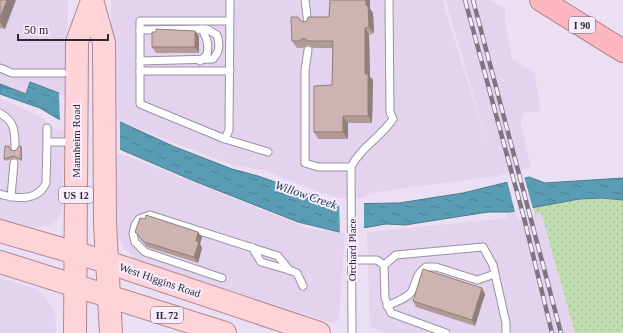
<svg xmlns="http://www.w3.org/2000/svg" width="623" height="333" font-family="Georgia,serif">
  <defs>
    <pattern id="grass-dots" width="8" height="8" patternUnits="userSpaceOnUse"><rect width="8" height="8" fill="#c0dcb1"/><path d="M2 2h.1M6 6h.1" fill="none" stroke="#a5bd99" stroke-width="1.8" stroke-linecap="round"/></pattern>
    <pattern id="water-ripples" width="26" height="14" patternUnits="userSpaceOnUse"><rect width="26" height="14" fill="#599db5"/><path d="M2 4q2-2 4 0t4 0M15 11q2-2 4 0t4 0" fill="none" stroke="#4a8094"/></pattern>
  </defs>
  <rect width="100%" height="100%" fill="#ebdff4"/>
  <g fill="#e3d3ef">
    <path d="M0,0h68l-3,95 -34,-13 -5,13 -26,-11z"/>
    <path d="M111,0h331l47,150 -43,-150h44l15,9v14l7,36 22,14 7,38 -18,2 -2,12 10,42 -34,9 -128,17 -5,5h-25l-18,-5 -58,-23 -28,-4 -124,-48z"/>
    <path d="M0,98l40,18 15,13 10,2 -3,77 -3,9 -8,8 -20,4 -31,-9z"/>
    <path d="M115,153l14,4 179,71 14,3 23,2 -6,87 -7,3 -197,-63 -11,-12 -6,-12 -3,-11z"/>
    <path d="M515,211l3,9 23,-7 34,120h-191l-14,-6 -3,-95 140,-14v-6z"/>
    <path d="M0,278l36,11 9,8 10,14 1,22h-56z"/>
  </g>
  <path fill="url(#grass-dots)" d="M602,198l21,2v133h-48l-34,-120 -6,2 -2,-8 46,-8z"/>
  <path fill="url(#water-ripples)" stroke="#4c7a8d" d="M30,82l29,11 2,2 114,52 57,22 26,7 80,28 61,-1 64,-10 66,-16 16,6 78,-5v22l-21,-2 -23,1 -70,13h-21l-83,13 -19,-1 -47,8 -41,-10 -104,-41 -72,-31 -62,-30 -20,-12 -40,-14v-10l26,10z"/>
  <g fill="#ebdff4">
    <path d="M59,93l61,28v31l-60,-30z"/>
    <path d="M524,176l9,33 -18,3 -8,-32z"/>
    <path d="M339,202h25v29l-24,2z"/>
  </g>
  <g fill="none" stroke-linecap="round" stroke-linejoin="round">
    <defs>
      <g id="service">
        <path d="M305,0l3,24"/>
        <path d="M229,21h-89v83l85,35 43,13"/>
        <path d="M140,30l67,-1 10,6c3,10 3,16 -4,24l-73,2"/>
        <path d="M308,50l-3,20v93l13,4h33"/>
        <path d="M200,61l7,-6c2,-11 0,-16 -5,-26"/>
        <path d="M0,68l12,5h51"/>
        <path d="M140,71h90"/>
        <path d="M0,113c15,9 15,18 15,35"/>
        <path d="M47,128v14"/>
        <path d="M225,139l4,-9 1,-130"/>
        <path d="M0,194c17,5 38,7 46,-11l1,-41h27"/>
        <path d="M11,197l3,-34"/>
        <path d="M252,247l9,15 28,8"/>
        <path d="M352,260h25l7,5 1,33 6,15 55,20"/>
        <path d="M384,265l12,-10 87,-8 10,18 13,58v10"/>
        <path d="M222,278l-77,-26 -10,-10 -2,-8 2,-9 4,-6 11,-4 128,41 11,14 8,3 6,13"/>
        <path d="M387,306c8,-4 21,-8 25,-15 6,-13 2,-14 14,-24h10l41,13 18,-6"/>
        <path d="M352,333l-1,-166c10,-20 30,-30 42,-48l-3,-7 -1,-112"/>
      </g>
      <g id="primary">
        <path d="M92,0l12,43 1,180 6,110"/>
        <path d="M0,231l107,31 212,71"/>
        <path d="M0,262l225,71"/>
        <path d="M75,333l2,-291 15,-41"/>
      </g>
      <path id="motorway" d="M541,0l82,51"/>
    </defs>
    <use href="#service" stroke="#9b90a4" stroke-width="9"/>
    <use href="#primary" stroke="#b5858e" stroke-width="24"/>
    <use href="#motorway" stroke="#b5858e" stroke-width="24"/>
    <use href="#service" stroke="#fff" stroke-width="7"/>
    <use href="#primary" stroke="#fed4d9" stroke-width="22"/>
    <use href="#motorway" stroke="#fdb7c0" stroke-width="22"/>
    <defs>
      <g id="rail">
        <path d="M465,0l59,218 28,115"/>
        <path d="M473,0l88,333"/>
      </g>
    </defs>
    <use href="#rail" stroke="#7d7582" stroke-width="4.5"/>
    <use href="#rail" stroke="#f7edfe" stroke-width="3" stroke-dasharray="9" stroke-linecap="butt"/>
  </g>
  <g fill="#b19b97">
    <path d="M0,0l5,29 -5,-1z"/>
    <path d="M330,0h40v9l3,4 1,20 -5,2 1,42 3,3 -1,43h-24v16h-30l-4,-7 18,-47 1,-37h-20l-5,-3 -4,3h-7l-5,-7 9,-20 2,1 26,-5z"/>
    <path d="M195,31l4,5v17h-43l-4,-6z"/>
    <path d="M21,146l1,2v13l-8,-3 -8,3 -2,-2 6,-11 3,3 3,-1z"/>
    <path d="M135,232l67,5 -2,7 2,4 -4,15 -51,-16z"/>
    <path d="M482,288l3,6 -10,32 -59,-19 -3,-6z"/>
  </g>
  <g fill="#907e7b">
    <path d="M7,0h9l-11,29 -5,-7v-4z"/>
    <path d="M366,0h4v9l3,4 1,20 -5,-6 -3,-22z"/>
    <path d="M365,28l4,7 1,42 3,3 -1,43 -4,-7 -3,-42z"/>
    <path d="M195,31l4,5v17l-4,-6z"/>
    <path d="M343,116l5,7v16l-5,-7z"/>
    <path d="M21,146l1,2v13l-1,-2z"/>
    <path d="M198,232l4,5 -2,7 2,4 -4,15 -4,-6 2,-16z"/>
    <path d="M482,288l3,6 -10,32 -3,-6z"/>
  </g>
  <g fill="#ceb4b0" stroke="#907e7b">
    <path d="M0,0h7l-7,18z"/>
    <path d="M330,0h36v5l2,1 1,21 -4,1v46h3v42h-25v16h-29v-46l18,-1 1,-44h-25l-4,-3 -5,3h-7l-1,-24h7l2,3 3,2 4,-1 1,-4h21z"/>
    <path d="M156,29l39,2v16h-43v-15h4z"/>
    <path d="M5,146h4l1,3 3,2 3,-1 3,-4h2v13l-8,-3 -9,3z"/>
    <path d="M146,215l52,17 -2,9 3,1 -5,15 -50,-15 -9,-10 5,-14 5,1z"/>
    <path d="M423,269l59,19 -10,32 -59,-19z"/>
  </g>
  <g text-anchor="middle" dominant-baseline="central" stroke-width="4" stroke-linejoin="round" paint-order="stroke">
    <g fill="#f7edfe" stroke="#6a646e" stroke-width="1">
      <rect x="569" y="17" width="26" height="16" rx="3"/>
      <rect x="59" y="187" width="34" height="16" rx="3"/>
      <rect x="151" y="307" width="32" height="16" rx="3"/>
    </g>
    <g font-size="10" font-weight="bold" fill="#2e2931">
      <text x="582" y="25">I 90</text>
      <text x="76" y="195">US 12</text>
      <text x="167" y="315">IL 72</text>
    </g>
    <g font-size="11" fill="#2e2931" stroke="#f7edfe">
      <text transform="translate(76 141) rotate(-90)">Mannheim Road</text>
      <text transform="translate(352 250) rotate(-90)">Orchard Place</text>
      <text transform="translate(160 280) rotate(19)">West Higgins Road</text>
    </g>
    <g font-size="12" font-style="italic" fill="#183944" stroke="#f7edfe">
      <text transform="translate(306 195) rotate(19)">Willow Creek</text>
    </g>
  </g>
  <path d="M18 34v6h90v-6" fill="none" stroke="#2e2931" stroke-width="2"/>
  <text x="24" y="34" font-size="12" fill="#2e2931" stroke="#f7edfe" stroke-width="3" paint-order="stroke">50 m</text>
</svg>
